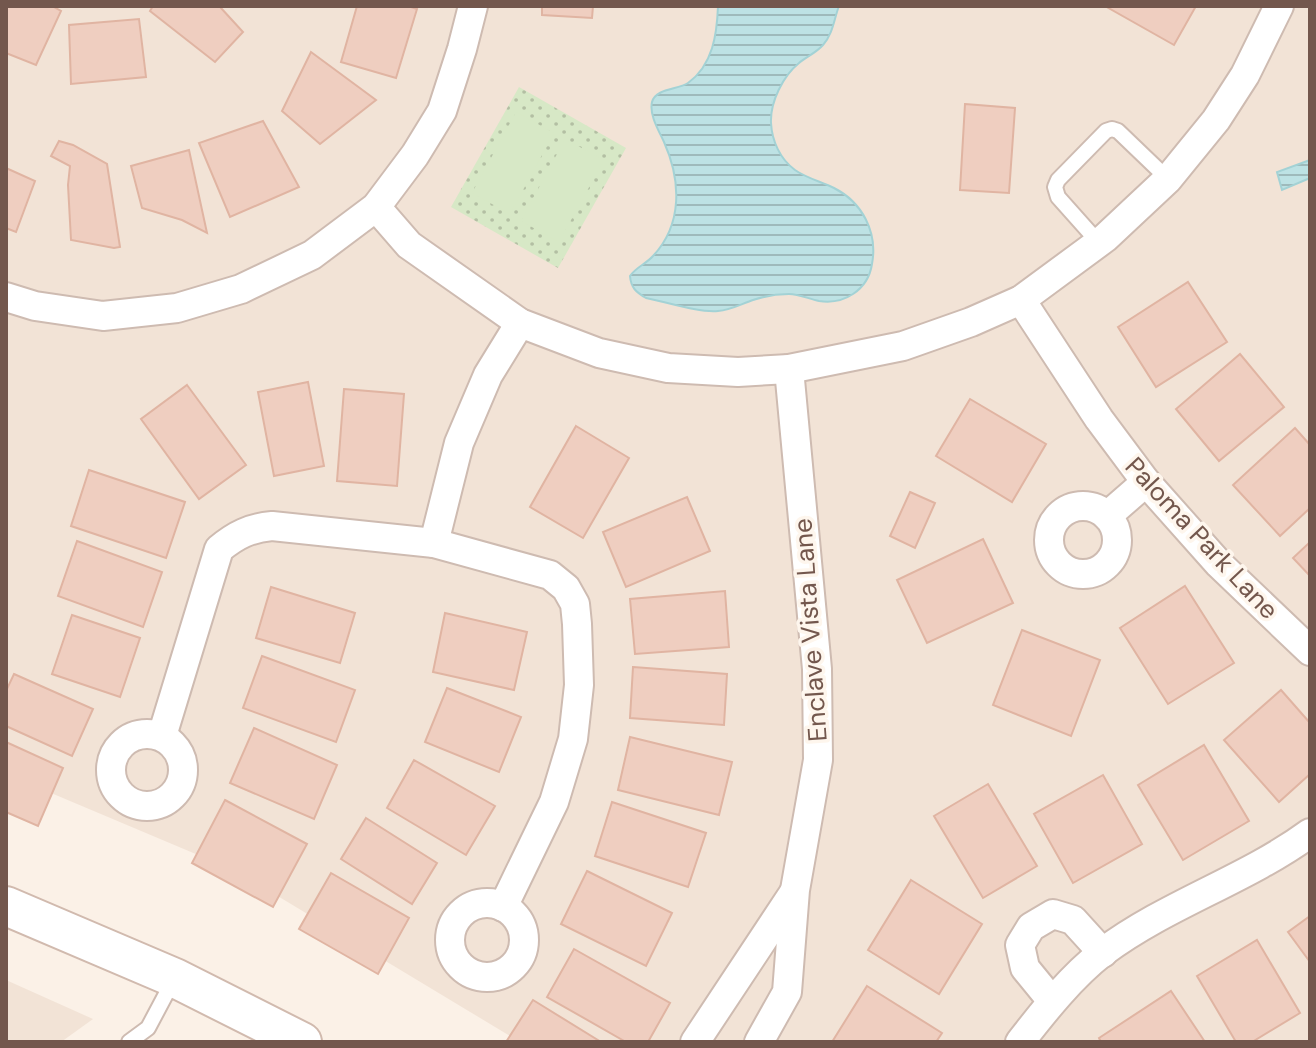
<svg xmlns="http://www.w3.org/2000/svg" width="1316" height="1048" font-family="'DM Sans',sans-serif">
  <defs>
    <pattern id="park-dots" width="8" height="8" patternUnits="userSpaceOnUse" patternTransform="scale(2)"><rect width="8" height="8" fill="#d7e8c6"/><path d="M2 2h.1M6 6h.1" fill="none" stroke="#b3bfa3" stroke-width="1.8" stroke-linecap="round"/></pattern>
    <pattern id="water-rules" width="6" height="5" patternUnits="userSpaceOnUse" patternTransform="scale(2)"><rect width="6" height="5" fill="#bde2e4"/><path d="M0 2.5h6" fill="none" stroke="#9ebabb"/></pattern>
  </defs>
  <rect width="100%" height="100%" fill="#fbf1e7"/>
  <g fill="#f2e3d6">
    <path d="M6,6h1304v1036h-790l-284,-171 -230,-97z"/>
    <path d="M6,980l87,39 -32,23h-55z"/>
  </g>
  <path fill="url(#park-dots)" d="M519,87l107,61 -68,120 -107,-61z"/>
  <g fill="#d7e8c6">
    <path d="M516,112l38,21 -44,81 -38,-21z"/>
    <path d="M565,139l39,21 -45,82 -38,-21z"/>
  </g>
  <g fill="url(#water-rules)" stroke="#a3d2d5" stroke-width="2">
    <path d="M718,6h121c-5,13 -6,28 -16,39 -7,8 -17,12 -24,18 -16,13 -29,39 -28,60 1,18 9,36 24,47 11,8 27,12 39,18 28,14 44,44 38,76 -4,26 -28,41 -53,37 -10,-2 -20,-7 -30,-7 -12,0 -24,2 -36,6 -12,4 -22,10 -35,11 -18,2 -52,-9 -72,-13 -10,-6 -15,-10 -16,-22 6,-9 16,-12 23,-20 30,-32 28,-76 11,-114 -5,-11 -15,-27 -12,-40 4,-14 26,-12 36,-19 25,-18 29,-49 30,-77z"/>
    <path d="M1310,160v18l-28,12 -5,-18z"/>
  </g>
  <g fill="#efcec0" stroke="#e0b4a2" stroke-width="2">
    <path d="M6,6h46l9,5 -25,54 -30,-12z"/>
    <path d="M153,6h69l-1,2 22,24 -28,30 -65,-51z"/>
    <path d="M357,6h51l9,3 -21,69 -55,-16z"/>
    <path d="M542,6h51l-1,12 -50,-3z"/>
    <path d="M1105,6h91l-22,39z"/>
    <path d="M139,19l7,58 -75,7 -2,-59z"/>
    <path d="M311,52l65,48 -56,44 -38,-33z"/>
    <path d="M965,104l50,4 -6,85 -49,-3z"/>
    <path d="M263,121l36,66 -69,30 -31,-74z"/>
    <path d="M59,141l14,4 34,19 13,83 -6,1 -43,-8 -3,-55 2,-19 -19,-10z"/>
    <path d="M189,150l18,83 -25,-13 -40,-12 -11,-42z"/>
    <path d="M6,168l29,13 -19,51 -10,-4z"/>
    <path d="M1188,282l39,60 -71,45 -38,-60z"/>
    <path d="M1240,354l44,53 -65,54 -43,-52z"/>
    <path d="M308,382l16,84 -50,10 -16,-84z"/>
    <path d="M187,385l59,80 -47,34 -58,-80z"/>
    <path d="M344,389l60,5 -7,92 -60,-5z"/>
    <path d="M970,399l76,45 -34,58 -76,-46z"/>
    <path d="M576,426l53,32 -46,80 -53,-31z"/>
    <path d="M1295,428l15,17v63l-30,28 -47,-51z"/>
    <path d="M89,470l96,32 -19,56 -95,-32z"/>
    <path d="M910,492l25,11 -20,45 -25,-12z"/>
    <path d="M687,497l23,54 -84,36 -23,-55z"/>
    <path d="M983,539l30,64 -86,40 -30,-63z"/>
    <path d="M77,541l85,31 -19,55 -85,-31z"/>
    <path d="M1310,542v34l-17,-18z"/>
    <path d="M1185,586l49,77 -66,41 -48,-76z"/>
    <path d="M271,587l84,26 -15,50 -84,-25z"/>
    <path d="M725,591l4,56 -94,7 -5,-55z"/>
    <path d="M445,613l82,19 -13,58 -81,-18z"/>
    <path d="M72,615l68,23 -20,59 -68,-23z"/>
    <path d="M1022,630l78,30 -29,76 -78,-31z"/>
    <path d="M262,656l93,34 -19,52 -93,-34z"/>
    <path d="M633,667l94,7 -3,51 -94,-7z"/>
    <path d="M14,674l79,35 -21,47 -66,-30v-35z"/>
    <path d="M447,688l74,29 -22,55 -74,-30z"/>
    <path d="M1281,690l29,33v51l-31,28 -55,-62z"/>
    <path d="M254,728l83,37 -23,54 -84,-36z"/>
    <path d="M630,737l102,25 -13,53 -101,-25z"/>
    <path d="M6,742l57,26 -25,58 -32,-14z"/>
    <path d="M1204,745l45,76 -66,39 -45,-75z"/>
    <path d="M414,760l81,46 -29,49 -79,-47z"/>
    <path d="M1103,775l39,69 -69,39 -39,-69z"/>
    <path d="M988,784l49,82 -54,32 -49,-82z"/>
    <path d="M225,800l82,44 -34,63 -81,-44z"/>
    <path d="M612,802l94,31 -18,54 -93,-31z"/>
    <path d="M366,818l71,45 -25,41 -71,-45z"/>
    <path d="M587,871l85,42 -26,53 -85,-42z"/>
    <path d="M331,873l78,45 -31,56 -79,-45z"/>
    <path d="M911,880l71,44 -43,70 -71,-44z"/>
    <path d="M1310,916v46l-22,-30z"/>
    <path d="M1257,940l43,73 -48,29h-16l-39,-66z"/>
    <path d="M574,949l96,54 -22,39h-22l-79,-45z"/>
    <path d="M867,986l75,47 -6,9h-104z"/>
    <path d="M1171,991l34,51h-104l-2,-4z"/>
    <path d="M533,1000l68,42h-95z"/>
  </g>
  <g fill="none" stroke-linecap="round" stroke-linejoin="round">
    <defs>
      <g id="lane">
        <path d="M1099,243l-41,-46 -3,-10 3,-7 48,-49 6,-2 6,2 50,48"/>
        <path d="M129,1042l19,-14 26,-49"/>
      </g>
      <g id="street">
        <path d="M376,207l33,38 111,78 79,30 69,15 70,4 51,-3 114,-23 68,-24 50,-22 84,-62 63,-59 48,-59 29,-45 34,-69"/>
        <path d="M6,297l29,9 68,10 74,-8 64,-19 71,-34 64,-48 39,-52 27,-44 20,-62 11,-43"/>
        <path d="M1021,300l78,119 47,63 73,82 91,87"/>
        <circle cx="1083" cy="540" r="34"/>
        <path d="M1107,516l39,-34"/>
        <path d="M434,543l25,-100 29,-68 32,-52"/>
        <circle cx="147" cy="770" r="36"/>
        <path d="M162,736l57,-187c17,-14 31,-21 53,-23l162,17 116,32 16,13 9,16 2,20 2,61 -6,54 -19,63 -51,105"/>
        <circle cx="487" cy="940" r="37"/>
        <path d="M1052,1001l-27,-33 -5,-23 11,-18 22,-13 20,6 30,33"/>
        <path d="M695,1042l98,-148"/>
        <path d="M759,1042l28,-50 8,-102 23,-130 -1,-91 -28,-300"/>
        <path d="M1020,1042c25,-32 51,-65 83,-90 64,-48 143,-72 207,-119"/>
      </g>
      <path id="secondary" d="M6,906l169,72 127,64"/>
    </defs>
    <use href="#lane" stroke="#cebbb1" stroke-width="18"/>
    <use href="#street" stroke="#cebbb1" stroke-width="32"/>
    <use href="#secondary" stroke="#d1baae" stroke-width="42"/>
    <use href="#lane" stroke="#fff" stroke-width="14"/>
    <use href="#street" stroke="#fff" stroke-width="28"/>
    <use href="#secondary" stroke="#fff" stroke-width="38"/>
  </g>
  <g text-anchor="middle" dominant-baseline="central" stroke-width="7" stroke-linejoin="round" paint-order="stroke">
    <g font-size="26" fill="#73574d" stroke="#fef6ed">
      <text transform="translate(1202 538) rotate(47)">Paloma Park Lane</text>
      <text transform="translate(810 630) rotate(-94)">Enclave Vista Lane</text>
    </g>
  </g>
  <rect width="1316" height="1048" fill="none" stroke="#73574d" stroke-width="16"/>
</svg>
